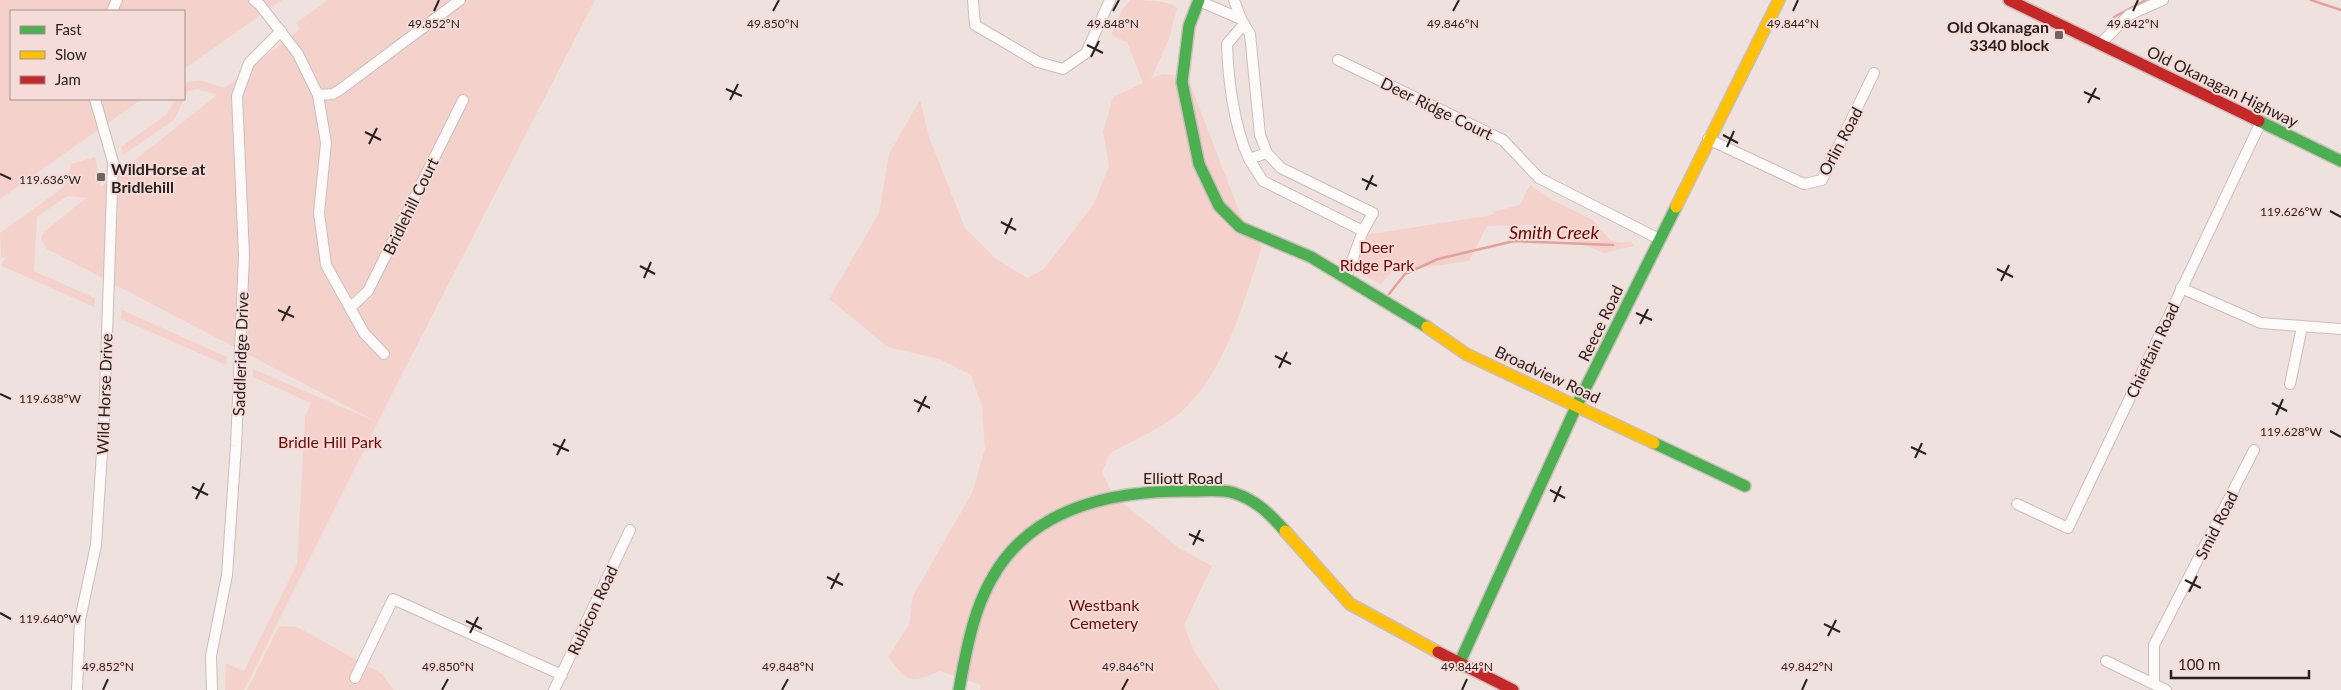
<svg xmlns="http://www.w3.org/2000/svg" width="2341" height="690" font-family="Lato,sans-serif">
  <rect width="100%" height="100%" fill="#efe1de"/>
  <g fill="#f4d2cb">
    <path d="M0,0h282l-98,69v-58h-173v88h131l-142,100z"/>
    <path d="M328,0h267l-196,380 -155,310h-19l1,-27 18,8 53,-107 8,-147 6,-14 -58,-26v-8l122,52 -328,-172 -6,-11 3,-6 42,-34 -19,-2 -30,21 -3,54 61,27 -1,9 -92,-41v-4l4,-3 -5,-2 -1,-24 64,-46 7,-23 24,-7 6,30 116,-92 -19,-6 -10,2 -14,29 -51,35 -2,-8 46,-33 8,-15h9v-16l15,-3 26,8 75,-59 -4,-6z"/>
    <path d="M1130,0c14,0 38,0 47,8l-8,31 -18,40 11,-5 25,2 54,140 21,31c-19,56 -35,122 -80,164 -14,14 -54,32 -73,43l-7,19 11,22 66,53 33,18 -28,59 10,26 26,39h-240l1,-5 -41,-14c-31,13 -31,12 -52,-14l21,-32 4,-29 60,-105 12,-43 -3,-42 -11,-31 -32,-16 -51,-12 -59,-48 50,-86 10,-59 31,-54 9,37 36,91 30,30 32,20 17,-9 50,-65 15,-38 -6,-34 10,-35 30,-14 -16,-41 -16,-7 11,-25z"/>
    <path d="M1530,185l20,14 43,21 17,20 11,3 10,-2 3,5 -30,7 -69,-28 -48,1 -18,35 -77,11 -11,12 -37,-20 5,-10 17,-19 126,-20 3,-4 25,-6z"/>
    <path d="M122,310l105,47 -1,8 -105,-46z"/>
    <path d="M279,626l18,1 85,47 12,16h-147z"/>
  </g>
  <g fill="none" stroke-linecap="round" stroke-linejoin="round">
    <g stroke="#e1a299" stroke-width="2.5">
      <path d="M2311,0l30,10"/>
      <path d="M2114,17l32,-17"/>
      <path d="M1389,294l16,-20 33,-15 76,-18 99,4"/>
    </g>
    <defs>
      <g id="street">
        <path d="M254,0l6,5 38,49 20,41 8,48 -7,70 7,52 38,68 20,21"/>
        <path d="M973,0l2,25 63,37 25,7 23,-16 24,-53"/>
        <path d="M1234,0l7,19"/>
        <path d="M1199,1l42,18 9,15 10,101 7,18"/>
        <path d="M112,11l5,-11"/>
        <path d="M1244,24l-17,20c1,35 7,83 22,115l18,-6 14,15 92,45 -10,18 -17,46"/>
        <path d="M2100,44l29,-29 34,-15"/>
        <path d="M1338,60l165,80 36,38 120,61"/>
        <path d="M318,95l15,-1 8,-5 119,-89"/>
        <path d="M1708,139l96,45 18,-4 52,-107"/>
        <path d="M1249,159l14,22 100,50"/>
        <path d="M2181,288l80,35 80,6"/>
        <path d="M351,307l17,-16 95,-191"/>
        <path d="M2290,384l12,-57"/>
        <path d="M2017,504l51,24 193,-406"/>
        <path d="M2106,661l60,29"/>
        <path d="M355,678l38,-79 169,76"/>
        <path d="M2154,684v-39l100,-195"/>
        <path d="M77,690l3,-70 16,-75 8,-124 9,-259 -18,-63"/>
        <path d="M212,690l-1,-34 16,-81 9,-129 8,-191 -7,-159 12,-33 32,-32"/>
        <path d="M554,690l76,-160"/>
      </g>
      <g id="fast">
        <path d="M1199,0l-10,26 -7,56 17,82 20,42 21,21 71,30 116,70"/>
        <path d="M2259,121l82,40"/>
        <path d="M1654,443l91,43"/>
        <path d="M1459,664l118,-259 99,-198"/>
        <path d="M959,690c9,-52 19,-106 58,-145 45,-45 115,-55 176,-54 13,0 28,-2 41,2 22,7 36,21 51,38"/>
      </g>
      <g id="slow">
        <path d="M1676,207l103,-207"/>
        <path d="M1427,327l39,27 188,89"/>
        <path d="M1285,531l65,73 88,48"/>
      </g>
      <g id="jam">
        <path d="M2009,0l250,121"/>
        <path d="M1438,652l75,38"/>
      </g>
    </defs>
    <use href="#street" stroke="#c9bebc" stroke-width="12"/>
    <use href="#fast" stroke="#c9bebc" stroke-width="14"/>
    <use href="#slow" stroke="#c9bebc" stroke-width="14"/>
    <use href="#jam" stroke="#c9bebc" stroke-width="14"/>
    <use href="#street" stroke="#fdfafa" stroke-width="10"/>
    <use href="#fast" stroke="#4caf50" stroke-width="11"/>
    <use href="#slow" stroke="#ffc107" stroke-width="11"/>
    <use href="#jam" stroke="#c62828" stroke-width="11"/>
  </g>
  <path fill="none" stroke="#29201e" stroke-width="2" d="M434,11l5,-11M773,11l6,-11M1113,11l6,-11M1453,11l6,-11M1793,11l5,-11M2133,11l5,-11M1087,45l16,8M1091,57l8,-16M726,89l16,7M2084,92l16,7M730,100l8,-16M2088,103l8,-15M365,132l16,8M1723,135l15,8M369,144l8,-16M1727,147l7,-16M0,174l11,5M1362,179l15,7M1366,190l7,-15M2330,211l11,6M1001,222l15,8M1005,234l7,-16M640,266l15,8M1997,269l16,8M644,278l7,-16M2001,281l8,-16M278,310l16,7M1636,313l16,7M282,321l8,-15M1640,324l8,-15M1275,356l16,8M1279,368l8,-16M0,394l11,5M914,400l16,8M2272,403l15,8M918,412l8,-16M2276,415l7,-16M2330,431l11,6M553,444l16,7M1911,447l15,7M557,455l8,-16M1915,458l7,-15M192,487l16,8M1550,490l15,8M196,499l8,-16M1554,502l7,-16M1189,534l15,7M1193,545l7,-15M827,577l16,8M2185,580l16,8M831,589l8,-16M2189,592l8,-16M0,613l11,6M466,621l16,8M1824,624l16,8M470,633l8,-16M1828,636l8,-16M103,690l5,-11M442,690l6,-11M782,690l6,-11M1122,690l6,-11M1462,690l5,-11M1802,690l5,-11"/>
  <g fill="#6e6461" stroke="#f5dcd8" stroke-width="2">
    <rect x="2054" y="30" width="10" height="10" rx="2.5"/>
    <rect x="96" y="172" width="10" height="10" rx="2.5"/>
  </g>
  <g text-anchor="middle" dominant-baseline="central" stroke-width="4" stroke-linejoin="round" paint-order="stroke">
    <g font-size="16" font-weight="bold" fill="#29201e" stroke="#f5dcd8" text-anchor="end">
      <text x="2049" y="26">Old Okanagan<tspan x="2049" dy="18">3340 block</tspan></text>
      <text x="111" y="168" text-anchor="start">WildHorse at<tspan x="111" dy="18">Bridlehill</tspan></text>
    </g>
    <g font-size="16" fill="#29201e" stroke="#f5dcd8">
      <text transform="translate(2223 86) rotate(26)">Old Okanagan Highway</text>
      <text transform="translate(1437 108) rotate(26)">Deer Ridge Court</text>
      <text transform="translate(1840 141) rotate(-62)">Orlin Road</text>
      <text transform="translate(410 206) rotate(-64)">Bridlehill Court</text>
      <text transform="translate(1600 323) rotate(-64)">Reece Road</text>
      <text transform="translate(2152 350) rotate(-65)">Chieftain Road</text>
      <text transform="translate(240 354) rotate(-88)">Saddleridge Drive</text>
      <text transform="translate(1548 374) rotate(25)">Broadview Road</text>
      <text transform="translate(104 394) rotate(-88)">Wild Horse Drive</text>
      <text x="1183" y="477">Elliott Road</text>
      <text transform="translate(2216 525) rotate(-63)">Smid Road</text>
      <text transform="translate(592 610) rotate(-65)">Rubicon Road</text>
    </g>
    <g font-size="16" fill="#700905" stroke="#f5dcd8">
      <text x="1377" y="246">Deer<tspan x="1377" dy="18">Ridge Park</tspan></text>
      <text x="330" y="441">Bridle Hill Park</text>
      <text x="1104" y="604">Westbank<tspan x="1104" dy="18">Cemetery</tspan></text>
    </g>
    <g font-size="18" font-style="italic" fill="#6d0402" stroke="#f5dcd8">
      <text x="1554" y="232">Smith Creek</text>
    </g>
  </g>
  <g font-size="12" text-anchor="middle" fill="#29201e" stroke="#f5dcd8" stroke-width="4" stroke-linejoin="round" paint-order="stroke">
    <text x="434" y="28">49.852°N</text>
    <text x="773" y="28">49.850°N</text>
    <text x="1113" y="28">49.848°N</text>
    <text x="1453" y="28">49.846°N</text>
    <text x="1793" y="28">49.844°N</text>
    <text x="2133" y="28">49.842°N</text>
    <text x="50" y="184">119.636°W</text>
    <text x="2291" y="216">119.626°W</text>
    <text x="50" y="403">119.638°W</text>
    <text x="2291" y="436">119.628°W</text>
    <text x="50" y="623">119.640°W</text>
    <text x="108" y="671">49.852°N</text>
    <text x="448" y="671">49.850°N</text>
    <text x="788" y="671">49.848°N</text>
    <text x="1128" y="671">49.846°N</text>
    <text x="1467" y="671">49.844°N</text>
    <text x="1807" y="671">49.842°N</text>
  </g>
  <rect x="10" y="10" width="175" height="90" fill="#f5dcd8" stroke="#a3918e"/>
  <rect x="20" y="26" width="25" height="8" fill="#4caf50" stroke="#a3918e"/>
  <text x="55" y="35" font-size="15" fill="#29201e">Fast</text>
  <rect x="20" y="51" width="25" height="8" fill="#ffc107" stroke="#a3918e"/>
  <text x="55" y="60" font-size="15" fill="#29201e">Slow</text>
  <rect x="20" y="76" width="25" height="8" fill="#c62828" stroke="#a3918e"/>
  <text x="55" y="85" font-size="15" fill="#29201e">Jam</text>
  <path d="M2171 670v8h138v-8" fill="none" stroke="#29201e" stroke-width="2.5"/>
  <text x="2178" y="670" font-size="15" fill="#29201e" stroke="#f5dcd8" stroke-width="4" paint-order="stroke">100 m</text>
</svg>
